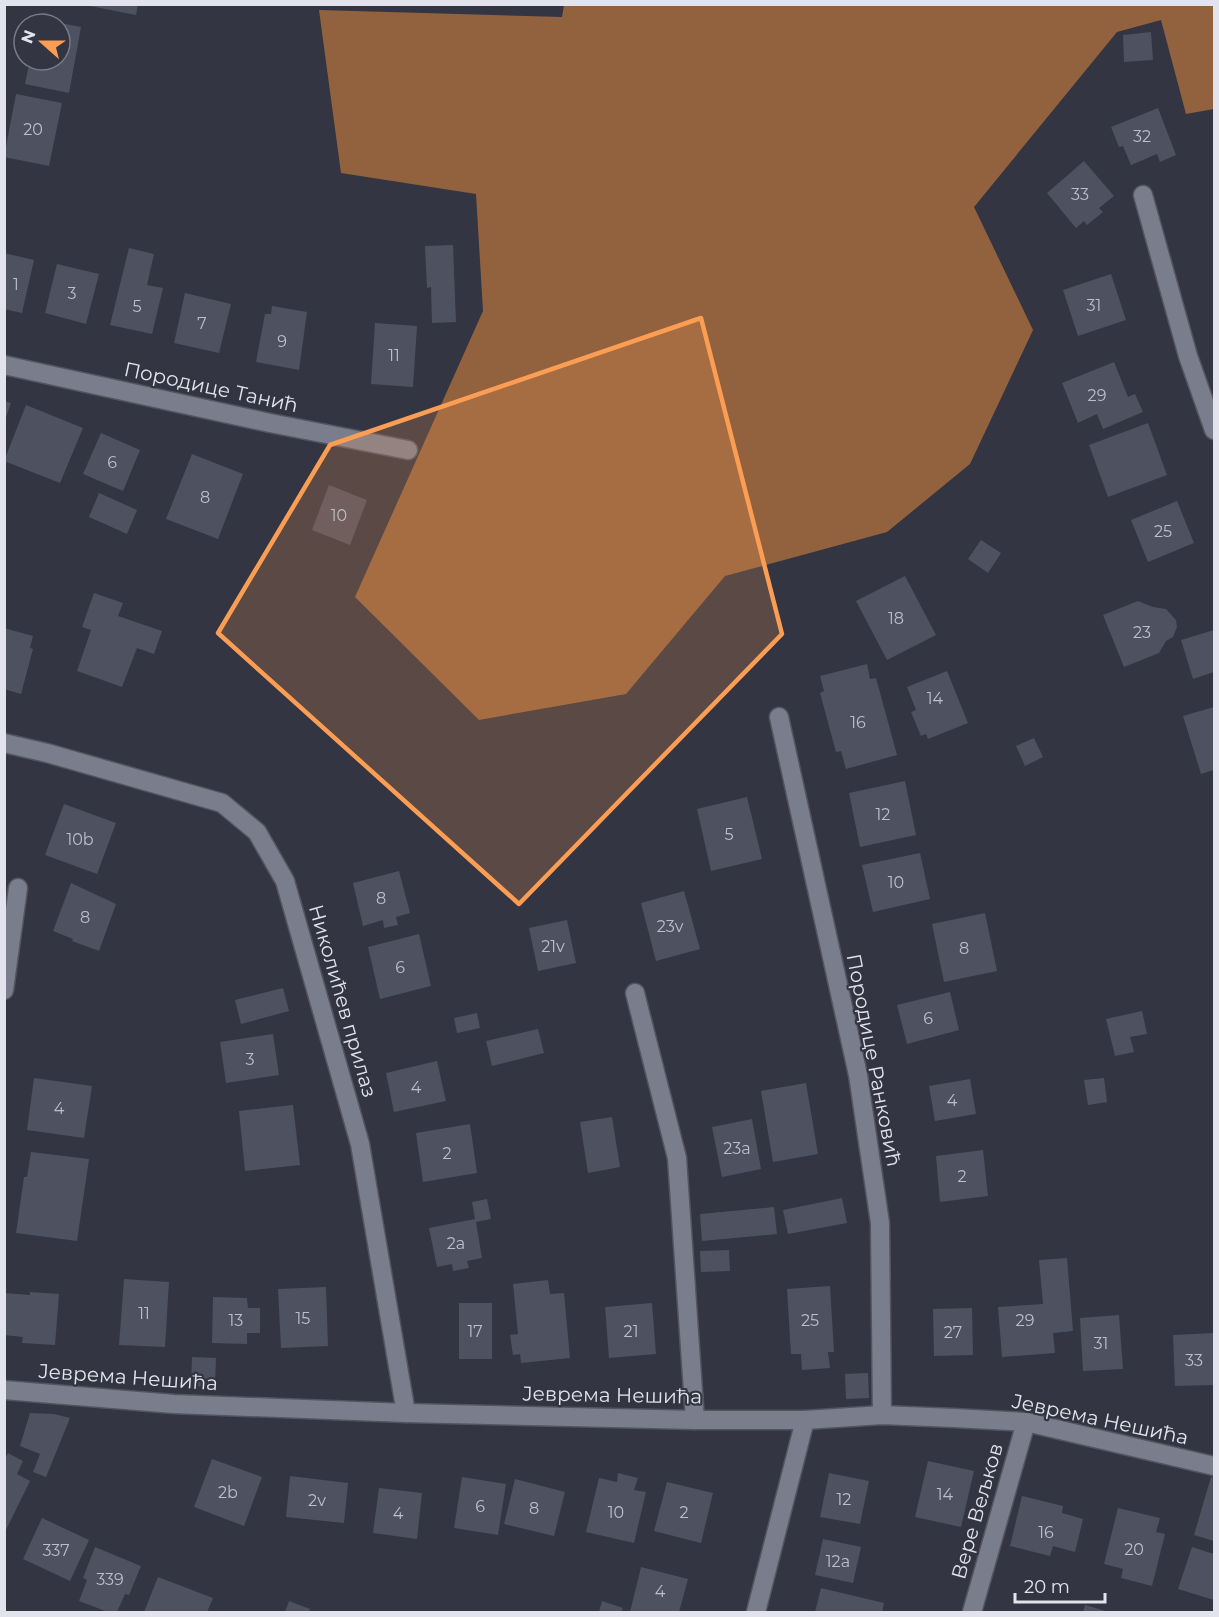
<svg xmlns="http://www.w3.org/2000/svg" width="1219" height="1617" font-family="Montserrat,sans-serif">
  <rect width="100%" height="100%" fill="#333542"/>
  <path fill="#92623f" d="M564,5h650v104l-28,5 -25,-94 -44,12 -143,175 59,123 -63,134 -83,68 -162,44 -99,118 -147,26 -124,-123 128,-286 -7,-117 -135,-21 -22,-163 243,7z"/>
  <g fill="#4e515f">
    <path d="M80,4h58l-2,11z"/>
    <path d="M37,19l20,4v1h-21z"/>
    <path d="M60,23l21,4 -12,66 -44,-9 5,-24h30z"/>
    <path d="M1151,32l2,28 -29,2 -1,-27z"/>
    <path d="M16,94l46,9 -13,63 -45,-9z"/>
    <path d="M1158,108l18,47 -16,7 -3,-8 -26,11 -8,-19 -4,1 -8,-20z"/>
    <path d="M1084,161l30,35 -15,12 4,4 -16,13 -3,-4 -8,7 -29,-35z"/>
    <path d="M453,245l3,77 -24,1 -1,-36 -4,1 -2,-42z"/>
    <path d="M129,248l25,6 -7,31 16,3 -11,46 -42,-9z"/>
    <path d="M4,253l30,7 -12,53 -18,-4z"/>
    <path d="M57,264l42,10 -13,50 -41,-11z"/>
    <path d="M1111,274l15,46 -48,16 -15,-46z"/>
    <path d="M185,293l46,11 -12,49 -45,-10z"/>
    <path d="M272,306l35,6 -8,58 -43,-8 9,-48h6z"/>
    <path d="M375,323l42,3 -4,61 -42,-3z"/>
    <path d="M1114,362l14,35 7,-3 8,18 -40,17 -6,-15 -19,9 -16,-40z"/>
    <path d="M4,401l7,2 -6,17h-1z"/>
    <path d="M26,405l57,23 -23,55 -56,-22z"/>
    <path d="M1148,423l19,52 -59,22 -19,-52z"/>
    <path d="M101,433l39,17 -17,41 -40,-17z"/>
    <path d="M192,454l51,20 -25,65 -52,-20z"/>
    <path d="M329,485l38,15 -17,45 -38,-15z"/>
    <path d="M99,493l38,17 -10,24 -38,-17z"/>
    <path d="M1177,501l17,42 -46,19 -17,-42z"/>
    <path d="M981,540l20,13 -13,20 -20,-14z"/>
    <path d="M905,576l31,59 -49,25 -31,-59z"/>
    <path d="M94,593l29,10 -5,13 44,15 -8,23 -17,-6 -15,39 -45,-16 14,-41 -9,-3z"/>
    <path d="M1138,601l15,6 13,2 10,11 1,7 -4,10 -7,4 -7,12 -35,14 -21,-52z"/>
    <path d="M4,628l29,8 -3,12 3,1 -12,45 -17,-5z"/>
    <path d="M1214,630v42l-21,7 -12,-39z"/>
    <path d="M867,664l3,15 6,-1 21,77 -51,14 -5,-18 -5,1 -16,-59 4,-2 -4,-15z"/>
    <path d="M947,671l21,52 -40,16 -2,-5 -5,2 -10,-24 5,-2 -9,-23z"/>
    <path d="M1214,707v63l-13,4 -18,-58z"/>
    <path d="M1034,738l9,19 -18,9 -9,-20z"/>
    <path d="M905,781l11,54 -56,12 -11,-54z"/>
    <path d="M747,797l15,62 -51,12 -14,-62z"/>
    <path d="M64,804l52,19 -19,51 -52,-19z"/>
    <path d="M920,853l10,46 -57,13 -11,-47z"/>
    <path d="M399,871l11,42 -14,4 2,8 -14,3 -1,-8 -20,6 -10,-43z"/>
    <path d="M71,883l45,21 -17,47 -27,-10 1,-2 -20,-8z"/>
    <path d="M684,891l16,58 -44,12 -15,-58z"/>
    <path d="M985,913l12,58 -53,11 -12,-58z"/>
    <path d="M567,920l9,43 -38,8 -9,-43z"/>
    <path d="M419,934l12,52 -51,13 -12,-52z"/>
    <path d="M283,988l6,23 -48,13 -6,-24z"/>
    <path d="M950,992l9,38 -52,14 -10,-39z"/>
    <path d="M1142,1011l5,23 -17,3 4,15 -19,4 -9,-37z"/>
    <path d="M477,1013l3,15 -23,5 -3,-15z"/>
    <path d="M538,1029l6,24 -52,13 -6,-25z"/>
    <path d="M273,1034l6,41 -53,8 -6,-41z"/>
    <path d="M437,1061l9,40 -52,11 -8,-39z"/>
    <path d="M34,1078l58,8 -8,52 -57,-8z"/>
    <path d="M1104,1078l3,24 -19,3 -4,-25z"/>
    <path d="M970,1079l6,35 -41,7 -6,-35z"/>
    <path d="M806,1083l12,71 -45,8 -12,-71z"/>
    <path d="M293,1105l7,60 -55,6 -6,-60z"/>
    <path d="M612,1117l8,50 -32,6 -8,-51z"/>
    <path d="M752,1119l9,50 -39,8 -10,-50z"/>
    <path d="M470,1124l7,49 -54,9 -7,-49z"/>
    <path d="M983,1150l5,46 -48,6 -4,-46z"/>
    <path d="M31,1152l58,7 -12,82 -61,-8 8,-56h3z"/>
    <path d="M842,1198l5,25 -59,11 -5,-24z"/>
    <path d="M487,1199l4,20 -15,3 6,36 -15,3 2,7 -16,3 -1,-7 -15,3 -8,-39 46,-9 -3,-17z"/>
    <path d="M774,1207l3,27 -75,7 -2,-27z"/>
    <path d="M729,1250l1,21 -29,1 -1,-21z"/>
    <path d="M1067,1258l6,73 -20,2 2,20 -53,4 -4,-50 45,-3 -4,-44z"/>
    <path d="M124,1279l45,3 -4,65 -46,-2z"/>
    <path d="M548,1280l2,14 14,-1 6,65 -49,5 -1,-9 -7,1 -3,-20 8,-1 -5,-50z"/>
    <path d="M830,1286l4,66h-6l2,16 -28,2 -1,-16h-10l-4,-65z"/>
    <path d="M326,1287l2,59 -47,2 -3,-59z"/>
    <path d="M30,1292l29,2 -4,51 -33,-2 1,-6 -19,-2v-42l26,2z"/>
    <path d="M213,1297l34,1 1,10h12v25h-13v11l-35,-1z"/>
    <rect x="459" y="1303" width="33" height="56"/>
    <path d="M652,1303l4,51 -47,4 -4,-51z"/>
    <path d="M972,1308l1,47 -39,1 -1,-47z"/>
    <path d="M1119,1315l4,54 -40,2 -3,-53z"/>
    <path d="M1214,1333v52l-39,1 -2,-51z"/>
    <path d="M192,1357l24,1 -1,29 -24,-1z"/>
    <path d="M868,1373l1,25 -23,1 -1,-25z"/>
    <path d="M30,1413l24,1 16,4 -24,59 -13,-5 7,-18 -20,-8z"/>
    <path d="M8,1453l15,8 -6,13 13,7 -26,53v-74z"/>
    <path d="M212,1459l50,18 -18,49 -50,-19z"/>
    <path d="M928,1461l46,10 -13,56 -46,-10z"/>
    <path d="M618,1473l20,5 -4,12 12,2 -12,51 -48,-11 13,-54 18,4z"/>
    <path d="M829,1473l40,8 -9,43 -40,-7z"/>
    <path d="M290,1476l58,7 -4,40 -58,-6z"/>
    <path d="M462,1477l44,7 -8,51 -44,-7z"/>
    <path d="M1211,1477l3,1v63l-20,-6z"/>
    <path d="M515,1479l50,13 -11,44 -50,-12z"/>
    <path d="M667,1482l46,11 -12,50 -47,-12z"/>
    <path d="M379,1488l43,5 -5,46 -44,-6z"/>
    <path d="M1022,1496l41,10 -1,7 21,6 -8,33 -22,-6 -3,10 -40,-10z"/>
    <path d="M1118,1508l42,10 -4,14 9,2 -13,52 -31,-8 2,-9 -19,-5z"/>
    <path d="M42,1518l47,22 -19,41 -47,-22z"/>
    <path d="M823,1539l38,8 -8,36 -38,-8z"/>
    <path d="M95,1547l46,19 -12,29 -4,-1 -8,18h-9l-29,-11 8,-21 -4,-2z"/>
    <path d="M1192,1547l22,7v46l-36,-11z"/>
    <path d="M641,1567l47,12 -9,33h-49z"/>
    <path d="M158,1577l55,21 -6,14h-63z"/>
    <path d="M821,1588l63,15 -2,9h-67z"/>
    <path d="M289,1601l21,8 -1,3h-24z"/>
    <path d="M602,1601l21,7 -2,4h-22z"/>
    <path d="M1085,1605l24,7h-26z"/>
  </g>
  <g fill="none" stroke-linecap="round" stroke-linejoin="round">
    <defs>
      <g id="street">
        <path d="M1143,195l45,161 26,74"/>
        <path d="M4,365l266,58 138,27"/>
        <path d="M779,717l79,358 22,148 2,192"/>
        <path d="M4,743l43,10 175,50 35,29 28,49 75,263 46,269"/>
        <path d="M4,990l14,-102"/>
        <path d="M635,993l42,165 18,262"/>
        <path d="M4,1390l170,14 232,9 289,7h110l77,-5 72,3 72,4 188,44"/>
        <path d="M756,1612l49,-192"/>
        <path d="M972,1612l54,-190"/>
      </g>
    </defs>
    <use href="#street" stroke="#53545f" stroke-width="21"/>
    <use href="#street" stroke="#7a7d8c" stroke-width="18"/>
  </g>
  <path fill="#fc9d54" fill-opacity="0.2" stroke="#fc9d54" stroke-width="4.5" stroke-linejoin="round" d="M701,318l81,316 -263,270 -301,-271 112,-188z"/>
  <g text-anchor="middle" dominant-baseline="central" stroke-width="4.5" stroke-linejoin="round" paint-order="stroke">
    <g font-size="16" fill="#bdbec9">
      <text x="33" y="129">20</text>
      <text x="1142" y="136">32</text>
      <text x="1080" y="194">33</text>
      <text x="16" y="284">1</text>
      <text x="72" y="293">3</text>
      <text x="1094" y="305">31</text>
      <text x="137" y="306">5</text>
      <text x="202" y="323">7</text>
      <text x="282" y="341">9</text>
      <text x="394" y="355">11</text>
      <text x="1097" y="395">29</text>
      <text x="112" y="462">6</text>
      <text x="205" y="497">8</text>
      <text x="339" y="515">10</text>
      <text x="1163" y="531">25</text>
      <text x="896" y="618">18</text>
      <text x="1142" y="632">23</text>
      <text x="935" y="698">14</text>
      <text x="858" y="722">16</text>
      <text x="883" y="814">12</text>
      <text x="729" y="834">5</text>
      <text x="80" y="839">10b</text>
      <text x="896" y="882">10</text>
      <text x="381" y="898">8</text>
      <text x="85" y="917">8</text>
      <text x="670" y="926">23v</text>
      <text x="553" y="946">21v</text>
      <text x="964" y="948">8</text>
      <text x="400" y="967">6</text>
      <text x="928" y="1018">6</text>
      <text x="250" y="1059">3</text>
      <text x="416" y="1087">4</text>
      <text x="952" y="1100">4</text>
      <text x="59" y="1108">4</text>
      <text x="737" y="1148">23a</text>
      <text x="447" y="1153">2</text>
      <text x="962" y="1176">2</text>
      <text x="456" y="1243">2a</text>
      <text x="144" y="1313">11</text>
      <text x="303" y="1318">15</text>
      <text x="236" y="1320">13</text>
      <text x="810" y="1320">25</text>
      <text x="1025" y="1320">29</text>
      <text x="475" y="1331">17</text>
      <text x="631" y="1331">21</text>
      <text x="953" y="1332">27</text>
      <text x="1101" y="1343">31</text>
      <text x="1194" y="1360">33</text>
      <text x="228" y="1492">2b</text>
      <text x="945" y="1494">14</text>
      <text x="844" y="1499">12</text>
      <text x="317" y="1500">2v</text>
      <text x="480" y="1506">6</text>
      <text x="534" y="1508">8</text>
      <text x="616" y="1512">10</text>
      <text x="684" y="1512">2</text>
      <text x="398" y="1513">4</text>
      <text x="1046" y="1532">16</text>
      <text x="1134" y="1549">20</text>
      <text x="56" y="1550">337</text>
      <text x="838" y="1561">12a</text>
      <text x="110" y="1579">339</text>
      <text x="660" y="1591">4</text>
    </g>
    <g font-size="20" fill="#e2e3ec" stroke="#333542">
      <text transform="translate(211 387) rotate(12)">Породице Танић</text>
      <text transform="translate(343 1001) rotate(74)">Николићев прилаз</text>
      <text transform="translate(874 1060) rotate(79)">Породице Ранковић</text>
      <text transform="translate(128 1377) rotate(4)">Јеврема Нешића</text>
      <text transform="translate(612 1395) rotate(1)">Јеврема Нешића</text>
      <text transform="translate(1100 1419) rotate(12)">Јеврема Нешића</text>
      <text transform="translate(977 1511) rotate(-74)">Вере Вељков</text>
    </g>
  </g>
  <rect width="1219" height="1617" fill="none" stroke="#e2e3ec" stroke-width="12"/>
  <g transform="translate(42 42) rotate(291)"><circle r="28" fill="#333542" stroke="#797b86" stroke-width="1.5"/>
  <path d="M0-4.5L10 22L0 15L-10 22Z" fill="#fc9d54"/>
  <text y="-9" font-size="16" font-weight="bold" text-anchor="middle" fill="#e2e3ec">N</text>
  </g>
  <path d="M1015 1593v9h90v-9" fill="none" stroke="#e2e3ec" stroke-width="3"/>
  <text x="1024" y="1593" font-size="18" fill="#e2e3ec" stroke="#333542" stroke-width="4.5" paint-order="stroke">20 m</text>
</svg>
